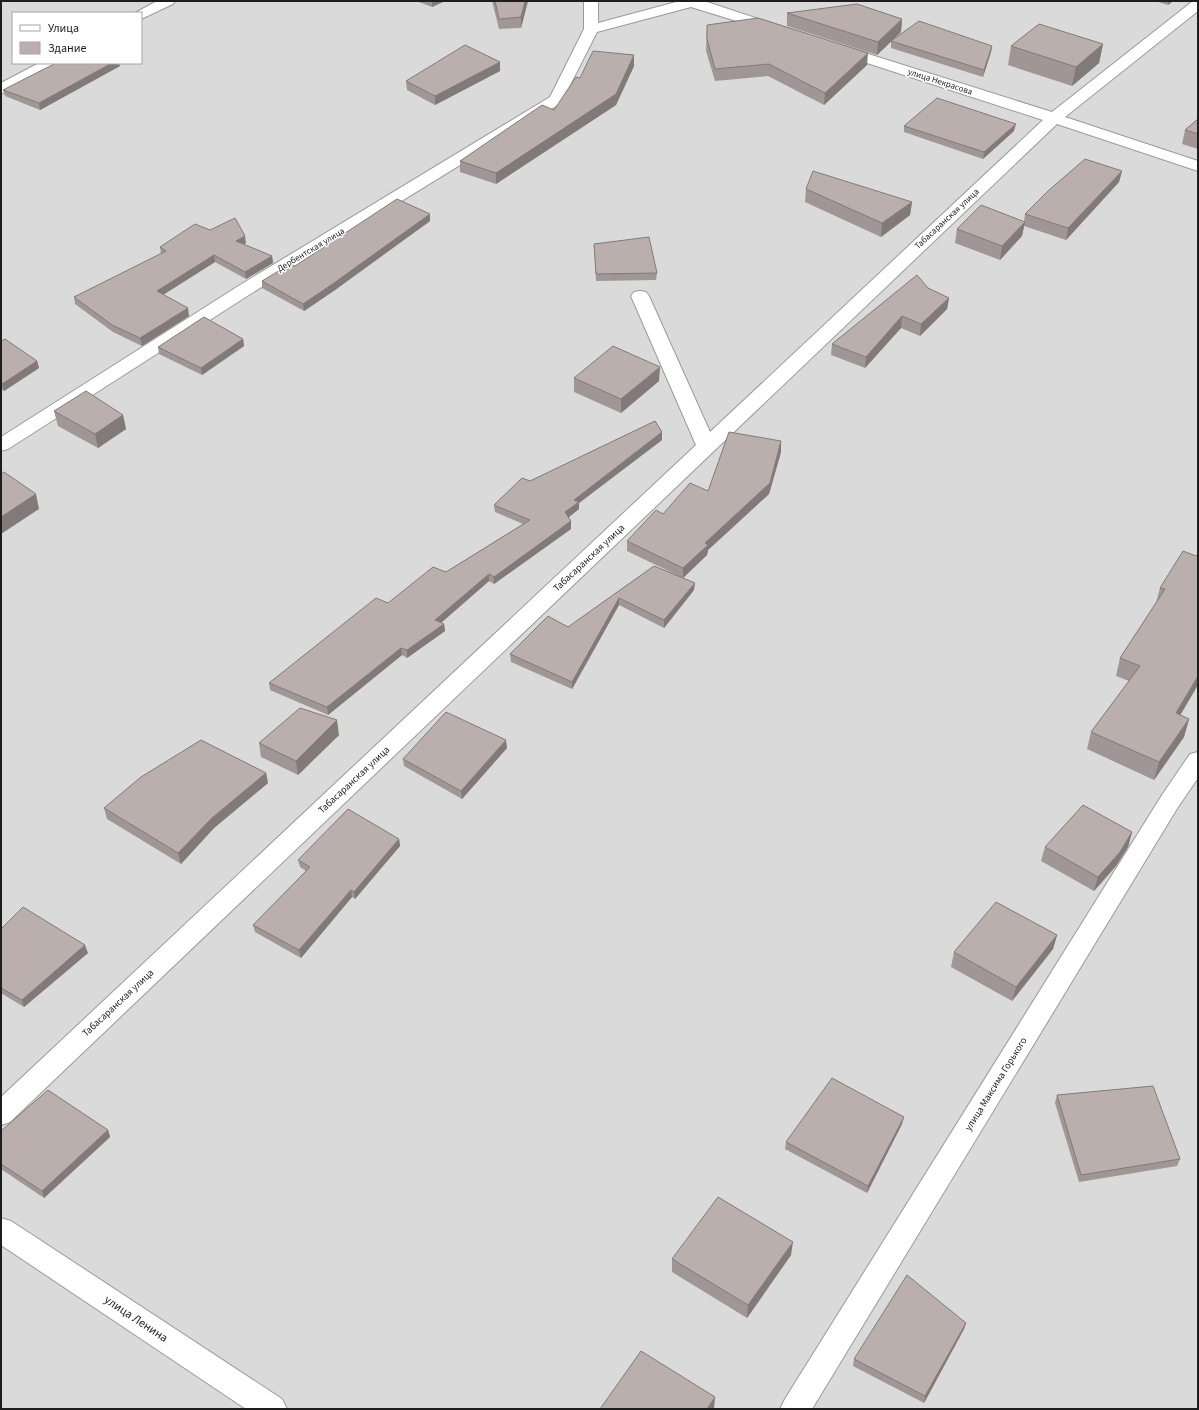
<svg xmlns="http://www.w3.org/2000/svg" width="1199" height="1410" font-family="'Source Sans 3',sans-serif">
  <rect width="100%" height="100%" fill="#ede7e3"/>
  <path fill="#dbdada" fill-rule="evenodd" d="M1,1h1197v1408h-1197zM13,13h128v50h-128z"/>
  <g fill="none" stroke-linecap="round" stroke-linejoin="round">
    <defs>
      <g id="minor">
        <path d="M157,1h18l-2,3 -32,15v-6h-6z"/>
        <path d="M584,1h14v22l78,-21 -1,-1h29l76,25 2,3 -2,3 -5,1 -84,-26 -94,25 -36,71 -309,190 -244,156 -7,2v-14l239,-152 310,-188 34,-68z"/>
        <path d="M1193,1h5v10l-133,106 133,44v10l-141,-47 -1047,998 -9,3v-28l695,-652 -65,-149 3,-4 6,-1 6,1 3,4 61,136 333,-312 -210,-68 -2,-3 2,-3h10l209,66z"/>
        <path d="M39,63h18l-2,3 -54,28v-11z"/>
        <path d="M1198,752v26l-20,29 -366,602h-32l5,-10 377,-604 28,-41z"/>
        <path d="M1,1218l10,3 271,178 5,10h-41l-245,-164z"/>
      </g>
    </defs>
    <use href="#minor" stroke="#9a9a9a" stroke-width="2"/>
    <use href="#minor" fill="#fff" fill-rule="evenodd"/>
  </g>
  <g fill="#a09695">
    <path d="M416,1h29l-13,6z"/>
    <path d="M492,1h36l-7,27 -22,1z"/>
    <path d="M1155,1h18l-5,4z"/>
    <path d="M787,13l115,6 -1,13 -24,23 -90,-29z"/>
    <path d="M707,25l160,40 -43,40 -56,-29 -53,5 -9,-30z"/>
    <path d="M891,41l101,5 -1,6 -8,25 -92,-29z"/>
    <path d="M1103,44l-4,19 -27,23 -64,-21 3,-19z"/>
    <path d="M120,66l-80,44 -35,-14 -2,-6z"/>
    <path d="M634,66l-18,39 -120,79 -36,-12v-11l94,-51 26,-32z"/>
    <path d="M500,71l-65,34 -28,-15 -1,-9z"/>
    <path d="M1198,119v30l-16,-5 3,-14z"/>
    <path d="M904,126l110,5 -31,28 -79,-27z"/>
    <path d="M1122,171l-3,11 -53,58 -42,-14 -2,10 -22,24 -45,-17 2,-14 67,-7 1,-8z"/>
    <path d="M806,189l106,13 -2,13 -29,22 -76,-35z"/>
    <path d="M430,221l-95,69 -31,21 -42,-23v-7l33,-15z"/>
    <path d="M210,230l36,13 -3,1 29,12 1,7 -27,16 -31,-17 -52,33 26,21 -47,30 -29,-14 -38,-28 -1,-7 87,-43 -1,-7z"/>
    <path d="M594,244l63,29 -1,7 -60,1z"/>
    <path d="M928,288l21,10 -2,11 -27,27 -19,-8 -36,40 -34,-13 1,-11z"/>
    <path d="M243,339l1,7 -42,29 -43,-21 -1,-7z"/>
    <path d="M1,341l36,20 2,7 -35,23 -3,-2z"/>
    <path d="M574,378l85,3 -38,32 -47,-21z"/>
    <path d="M54,411l69,4 3,14 -28,19 -40,-22z"/>
    <path d="M662,432v8l-83,63v6l-10,8 2,12 -77,55 -5,-3 -48,42 3,1 1,7 -38,27 -5,-3 -74,60 -58,-25 -1,-7 119,-80 58,-31 77,-48 -28,-12 -1,-7 36,-24z"/>
    <path d="M781,452l-12,42 -61,56 -1,5 -24,23 11,12 -30,38 -45,-23 -47,84 -61,-27 -1,-8 58,-27 86,-61 27,11 -54,-26v-10l36,-27z"/>
    <path d="M1196,556l-16,159 9,4 -5,18 -30,43 -67,-31 4,-17 38,-51 -13,-5 4,-18 36,-55 4,-15z"/>
    <path d="M339,735l-41,40 -37,-18 -2,-14z"/>
    <path d="M507,748l-45,51 -58,-33 -1,-7z"/>
    <path d="M266,773l2,10 -54,45 -33,36 -74,-45 -3,-11z"/>
    <path d="M1132,832l-4,15 -12,19 -22,25 -53,-30 4,-14z"/>
    <path d="M399,839l1,7 -45,53 -3,-2 -51,61 -46,-26 -2,-7 53,-54 -6,-4 -2,-7z"/>
    <path d="M1,929l87,24 -64,54 -23,-14z"/>
    <path d="M1057,935l-4,14 -41,52 -61,-34 3,-15z"/>
    <path d="M1057,1095l123,64 -3,7 -98,16 -24,-79z"/>
    <path d="M902,1124l-35,69 -82,-44 1,-7z"/>
    <path d="M108,1130l2,7 -66,61 -43,-29v-38z"/>
    <path d="M791,1255l-44,63 -75,-46v-13z"/>
    <path d="M966,1323l-2,6 -40,74 -71,-37 1,-7z"/>
  </g>
  <g fill="#827a79">
    <path d="M432,1h13l-13,6z"/>
    <path d="M525,1h3l-7,27v-11z"/>
    <path d="M1169,1h4l-5,4z"/>
    <path d="M902,19l-1,13 -24,23 1,-13z"/>
    <path d="M1103,44l-4,19 -27,23 4,-19z"/>
    <path d="M992,46l-1,6 -8,25 1,-7z"/>
    <path d="M868,53l-1,12 -43,40 1,-12z"/>
    <path d="M634,55v11l-18,39 -120,79v-11z"/>
    <path d="M500,62v9l-65,34v-9z"/>
    <path d="M112,63h7l1,3 -80,44 -1,-7z"/>
    <path d="M1016,124l-2,7 -31,28 1,-7z"/>
    <path d="M1122,171l-3,11 -53,58 2,-12z"/>
    <path d="M912,202l-2,13 -29,22 1,-14z"/>
    <path d="M430,214v7l-95,69 -31,21 -1,-7z"/>
    <path d="M1025,222l-3,14 -22,24 2,-14z"/>
    <path d="M245,236l1,7 -9,5 -1,-7z"/>
    <path d="M214,255l1,7 -57,36 -1,-7z"/>
    <path d="M272,256l1,7 -27,16 -1,-7z"/>
    <path d="M949,298l-2,11 -27,27 1,-12z"/>
    <path d="M188,308l1,8 -47,30 -2,-8z"/>
    <path d="M902,316l-1,12 -36,40 1,-11z"/>
    <path d="M243,339l1,7 -42,29 -1,-7z"/>
    <path d="M37,361l2,7 -35,23 -2,-7z"/>
    <path d="M660,367l-1,14 -38,32v-14z"/>
    <path d="M123,415l3,14 -28,19 -3,-14z"/>
    <path d="M662,432v8l-83,63v6l-14,11v-8l9,-12z"/>
    <path d="M781,441v11l-12,42 -61,56 -1,5 -24,23v-10l22,-25z"/>
    <path d="M36,494l3,15 -38,25v-17z"/>
    <path d="M571,521v8l-77,55v-7z"/>
    <path d="M489,574v7l-54,47v-8z"/>
    <path d="M695,583l-1,7 -30,38v-8z"/>
    <path d="M619,598v7l-47,84v-7z"/>
    <path d="M444,624l1,7 -38,27v-8z"/>
    <path d="M401,648l1,7 -74,60 -1,-8z"/>
    <path d="M1198,676v9l-27,46 5,-18z"/>
    <path d="M1189,719l-5,18 -30,43 5,-18z"/>
    <path d="M337,720l2,15 -41,40 -2,-14z"/>
    <path d="M506,740l1,8 -45,51 -1,-8z"/>
    <path d="M266,773l2,10 -54,45 -33,36 -3,-11 34,-35z"/>
    <path d="M1132,832l-4,15 -12,19 -22,25 4,-14z"/>
    <path d="M399,839l1,7 -45,53 -1,-7z"/>
    <path d="M351,890l1,7 -51,61 -2,-8z"/>
    <path d="M1057,935l-4,14 -41,52 4,-14z"/>
    <path d="M85,945l3,8 -64,54 -2,-7z"/>
    <path d="M904,1117l-2,7 -35,69 1,-7z"/>
    <path d="M108,1130l2,7 -66,61 -2,-7z"/>
    <path d="M793,1242l-2,13 -44,63 1,-13z"/>
    <path d="M966,1323l-2,6 -40,74 1,-7z"/>
    <path d="M715,1397l-1,12h-7z"/>
  </g>
  <g fill="#baafad" stroke="#827a79">
    <path d="M495,1h30l-4,16 -22,2z"/>
    <path d="M857,4l45,15 -24,23 -91,-29z"/>
    <path d="M758,18l110,35 -43,40 -56,-29 -54,5 -8,-30v-14z"/>
    <path d="M919,21l73,25 -8,24 -93,-29z"/>
    <path d="M1039,24l64,20 -27,23 -65,-21z"/>
    <path d="M465,45l35,17 -65,34 -29,-15z"/>
    <path d="M593,51l41,4 -18,39 -120,79 -36,-12 82,-56 12,5 22,-33 4,1z"/>
    <path d="M56,63h56l-73,40 -36,-13z"/>
    <path d="M937,98l79,26 -32,28 -80,-26z"/>
    <path d="M1198,119v15l-13,-4z"/>
    <path d="M1085,159l37,12 -54,57 -43,-14 23,-23z"/>
    <path d="M813,171l99,31 -30,21 -76,-34z"/>
    <path d="M397,199l33,15 -96,69 -31,21 -41,-23 28,-17 5,2z"/>
    <path d="M981,205l44,17 -23,24 -45,-17z"/>
    <path d="M235,218l10,18 -9,5 36,15 -27,16 -31,-17 -57,36 31,17 -48,30 -28,-13 -38,-28 92,-46 -6,-4 35,-23 15,6z"/>
    <path d="M649,237l8,36 -61,1 -2,-30z"/>
    <path d="M917,275l11,13 21,10 -28,26 -19,-8 -36,41 -34,-13z"/>
    <path d="M204,317l39,22 -42,29 -43,-21z"/>
    <path d="M5,339l32,22 -35,23 -1,-1v-42z"/>
    <path d="M613,346l47,21 -39,32 -47,-21z"/>
    <path d="M86,391l37,24 -28,19 -41,-23z"/>
    <path d="M655,421l7,11 -88,68 5,2 -14,10 6,9 -77,56 -5,-3 -54,46 9,4 -37,26 -6,-2 -74,59 -58,-24 107,-85 12,5 45,-36 13,5 84,-52 -36,-15 28,-27 8,3z"/>
    <path d="M729,432l52,9 -11,42 -65,60 3,2 -25,23 -56,-27 29,-31 7,4 27,-31 18,8z"/>
    <path d="M4,472l32,22 -35,23v-43z"/>
    <path d="M1183,551l13,5 2,-2v122l-22,37 13,6 -30,43 -68,-30 49,-66 -20,-8 45,-69 -5,-1z"/>
    <path d="M654,566l41,17 -31,37 -45,-22 -47,84 -62,-28 38,-38 20,11z"/>
    <path d="M300,708l37,12 -41,41 -37,-18z"/>
    <path d="M446,712l60,28 -45,51 -58,-32z"/>
    <path d="M201,740l65,33 -54,45 -34,35 -74,-45 37,-31z"/>
    <path d="M1083,805l49,27 -12,20 -22,25 -53,-30z"/>
    <path d="M348,809l51,30 -45,53 -3,-2 -52,60 -46,-25 57,-58 -12,-7z"/>
    <path d="M996,902l61,33 -41,52 -62,-35z"/>
    <path d="M23,907l62,38 -63,55 -21,-12v-59z"/>
    <path d="M832,1078l72,39 -36,69 -82,-44z"/>
    <path d="M1153,1086l27,73 -99,16 -24,-80z"/>
    <path d="M48,1090l60,40 -66,61 -41,-27v-33z"/>
    <path d="M718,1197l75,45 -45,63 -76,-46z"/>
    <path d="M907,1275l59,48 -41,73 -71,-37z"/>
    <path d="M641,1351l74,46 -8,12h-107z"/>
  </g>
  <g text-anchor="middle" dominant-baseline="central" stroke-width="3" stroke-linejoin="round" paint-order="stroke">
    <g font-size="9" fill="#1d1d1d" stroke="#fff">
      <text transform="translate(940 82) rotate(18)">улица Некрасова</text>
      <text transform="translate(947 219) rotate(-43)">Табасаранская улица</text>
      <text transform="translate(311 250) rotate(-31)">Дербентская улица</text>
    </g>
    <g font-size="10" fill="#1d1d1d" stroke="#fff">
      <text transform="translate(589 558) rotate(-43)">Табасаранская улица</text>
      <text transform="translate(354 780) rotate(-43)">Табасаранская улица</text>
      <text transform="translate(118 1003) rotate(-43)">Табасаранская улица</text>
      <text transform="translate(996 1084) rotate(-58)">улица Максима Горького</text>
    </g>
    <g font-size="12" fill="#1d1d1d" stroke="#fff">
      <text transform="translate(136 1319) rotate(34)">улица Ленина</text>
    </g>
  </g>
  <rect width="1199" height="1410" fill="none" stroke="#1d1d1d" stroke-width="4"/>
  <rect x="12" y="12" width="130" height="52" fill="#ffffff" stroke="#a5a5a5"/>
  <rect x="20" y="25" width="20" height="6" fill="#ffffff" stroke="#a5a5a5"/>
  <text x="48" y="32" font-size="12" fill="#1d1d1d">Улица</text>
  <rect x="20" y="42" width="20" height="12" fill="#baafad" stroke="#a5a5a5"/>
  <text x="48" y="52" font-size="12" fill="#1d1d1d">Здание</text>
</svg>
